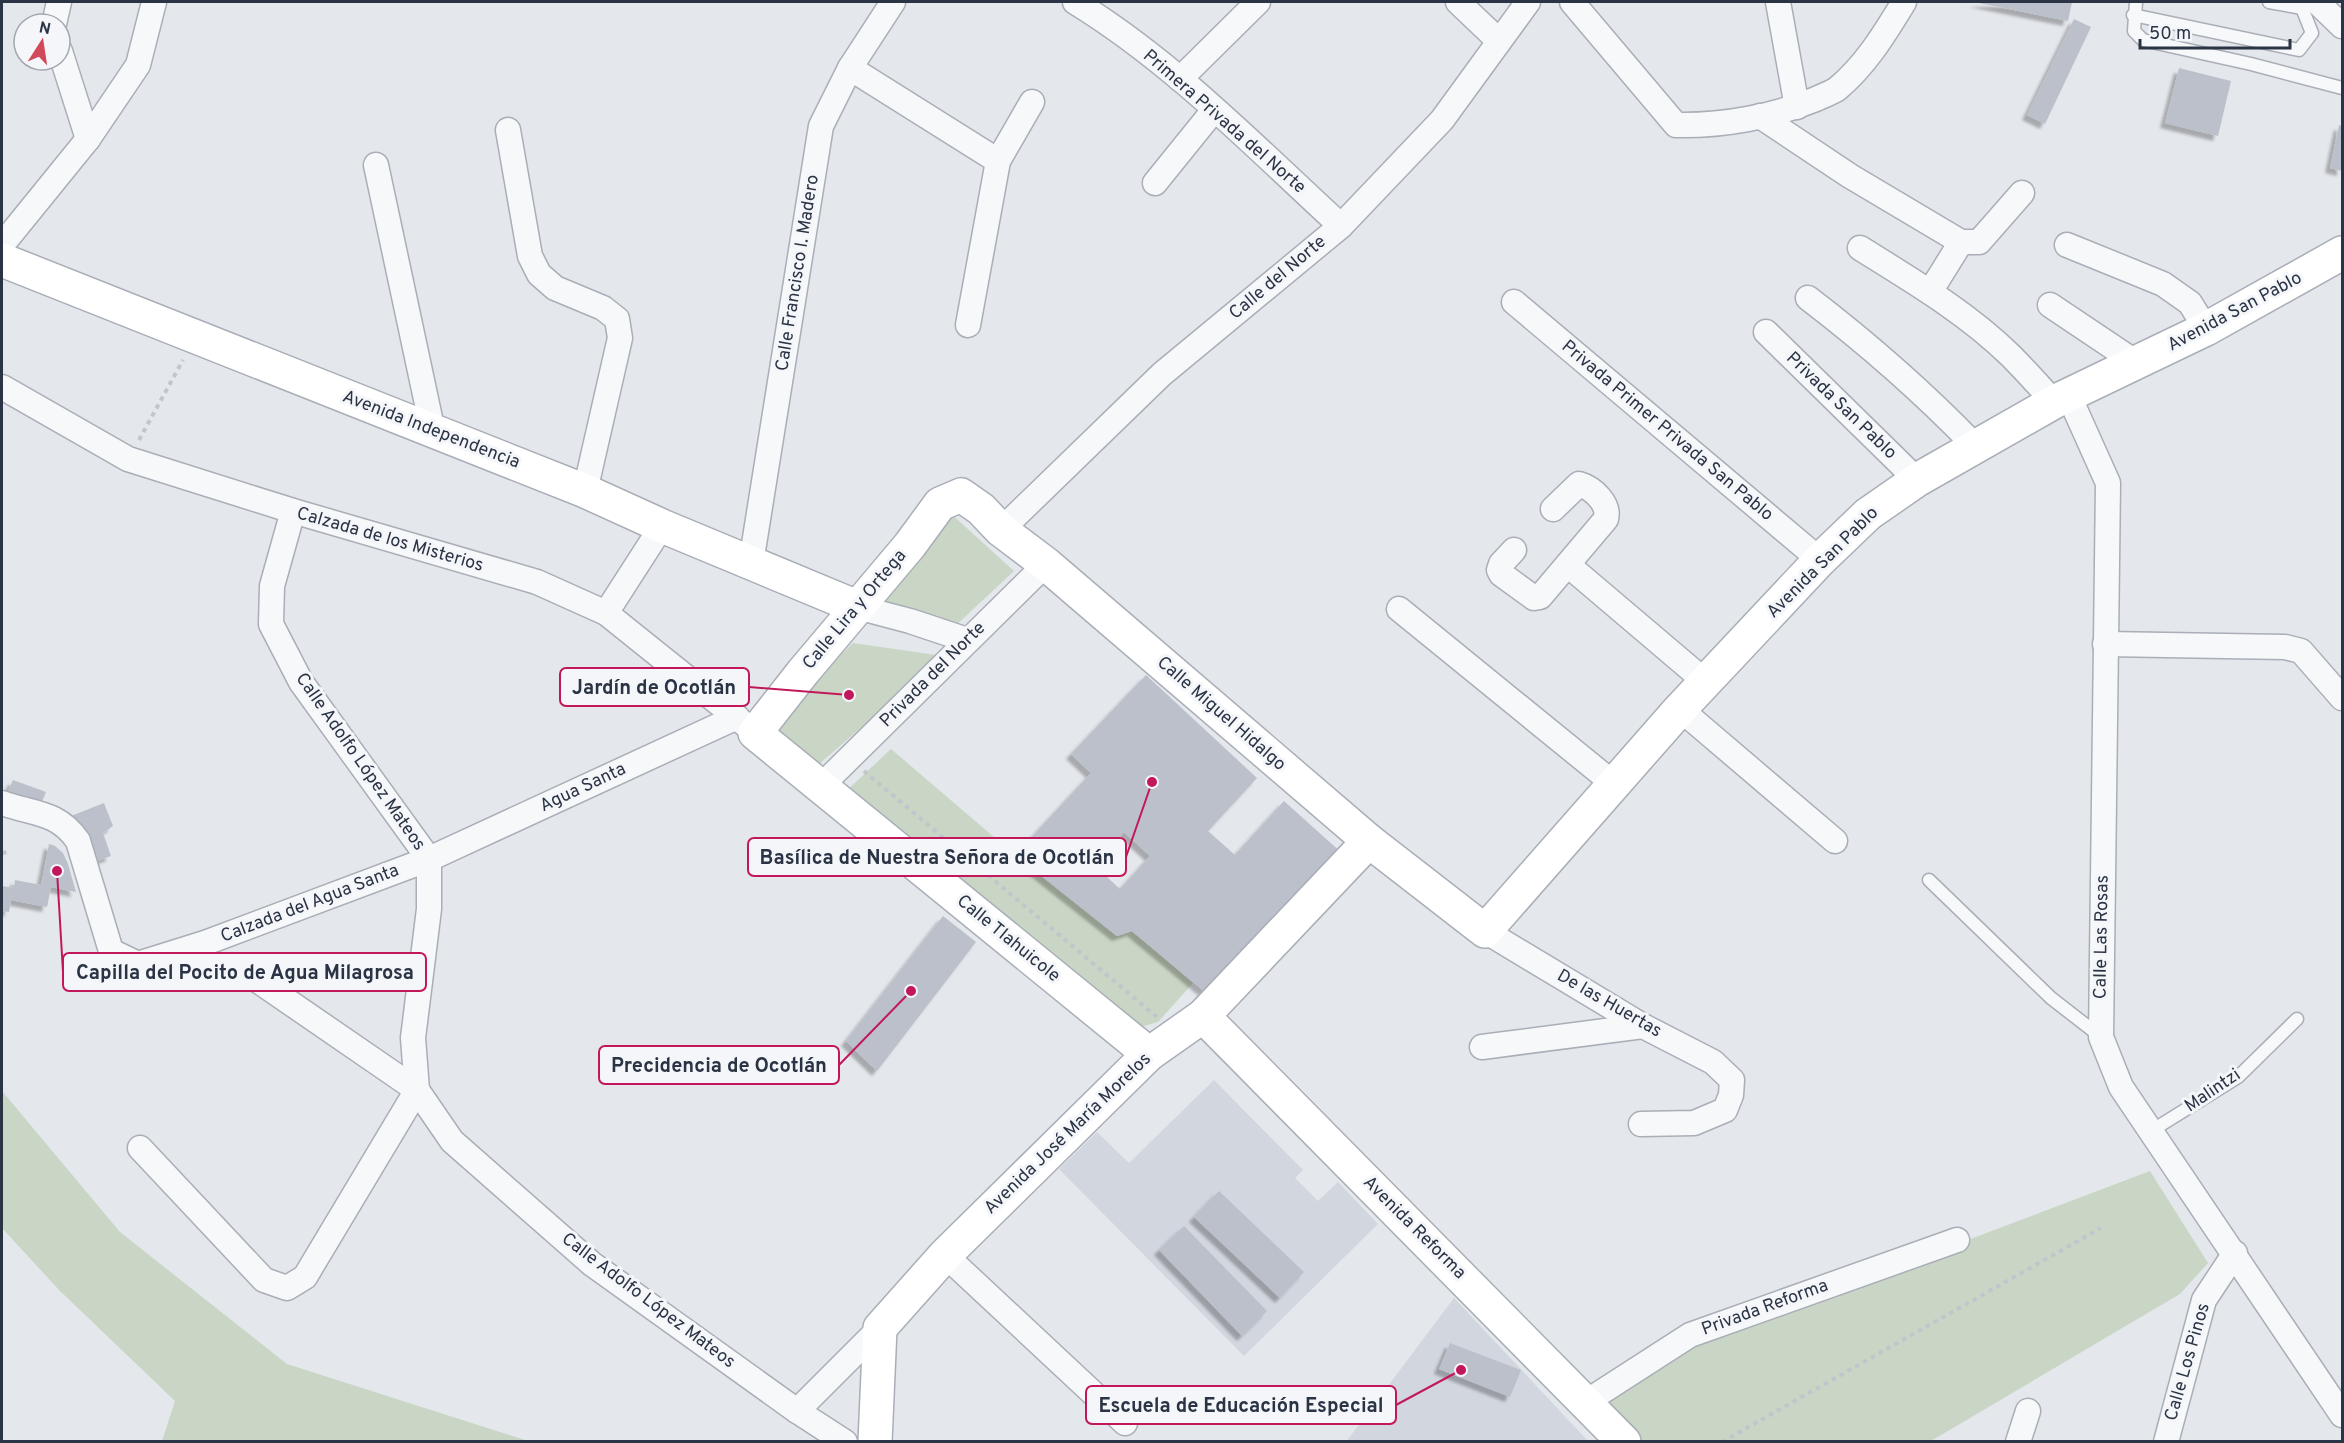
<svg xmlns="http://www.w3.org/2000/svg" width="2344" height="1443" font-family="Overpass,sans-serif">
  <defs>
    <filter id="shadow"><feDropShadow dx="-5" dy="5" stdDeviation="1.5" flood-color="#0004"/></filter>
  </defs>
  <rect width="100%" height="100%" fill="#e4e7ec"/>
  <g fill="#d2d6de">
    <path d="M1214,1080l89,90 -8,8 23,23 20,-19 40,42 -134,132 -185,-187 38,-37 32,31z"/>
    <path d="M1454,1298l134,143 -242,1z"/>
  </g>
  <g fill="#c9d6c5">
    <path d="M949,512l65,59 -60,56 -83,-27z"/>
    <path d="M853,643l90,13 -133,116 -51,-38z"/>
    <path d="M891,749l124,106 101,80 16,-4 61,52 -35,39 -27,8 -290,-234z"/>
    <path d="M2,1091l118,141 167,132 241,77h-366l13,-40 -116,-111 -57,-62z"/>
    <path d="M2150,1171l58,92 -28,31 -249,147h-295l-38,-39 92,-57z"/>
  </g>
  <g fill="#bbc0ca" fill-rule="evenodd" filter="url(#shadow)">
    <path d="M1974,2h98l-4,19z"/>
    <path d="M2074,19l17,8 -46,97 -18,-9z"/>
    <path d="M2179,68l52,13 -13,55 -53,-13z"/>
    <path d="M2339,125l3,1v45l-12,-3z"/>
    <path d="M1146,675l111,103 -49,53 27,24 49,-54 60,54 -140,136 -72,-60 -15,5 -102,-81 76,-82 -20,-19zM1124,832l26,24 -30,33 -26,-24z"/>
    <path d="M13,780l33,12 -7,17 -33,-13z"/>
    <path d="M104,803l9,23 -10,7 8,23 -22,8 -8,-30 -10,-18z"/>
    <path d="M49,844l6,2 8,7 5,11 8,28 -25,-5 -4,20 -36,-7 -2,12 -7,-1v-25l12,2 1,-8 26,5z"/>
    <path d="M943,916l33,26 -99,129 -31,-30z"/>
    <path d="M1219,1191l85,81 -24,26 -86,-81z"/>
    <path d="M1184,1226l83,85 -25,25 -83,-86z"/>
    <path d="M1450,1343l71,27 -11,27 -71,-28z"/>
  </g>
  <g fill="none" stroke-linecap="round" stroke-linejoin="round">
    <defs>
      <g id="lane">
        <path d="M2136,2l-2,29 9,9 108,24 91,24"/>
        <path d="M2133,15l166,35 13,-17 -10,-25 -33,-6"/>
        <path d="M1929,880l122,118 49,38"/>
        <path d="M2151,1131l87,-54 59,-58"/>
      </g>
      <g id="street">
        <path d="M1075,2c98,60 181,146 266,224"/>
        <path d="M1458,2l41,39"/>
        <path d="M1572,2l104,123c46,1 97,-8 140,-26 6,-3 15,-6 21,-10 29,-24 48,-56 67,-87"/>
        <path d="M1778,2l19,105"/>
        <path d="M2317,2l25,24"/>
        <path d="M54,24l5,-22"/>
        <path d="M60,51l28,88"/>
        <path d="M850,68l148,93"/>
        <path d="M1180,79l78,-77"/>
        <path d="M1760,116l90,60 111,66h18l43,-49"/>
        <path d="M508,130l22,126 9,18 16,14 48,20 14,11 3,19 -35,153"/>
        <path d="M376,165l57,267"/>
        <path d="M1155,183l59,-73"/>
        <path d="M2,245l86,-106 50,-74 16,-63"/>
        <path d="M2067,245l96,39 27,19 16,26"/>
        <path d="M1860,248c51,32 106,64 150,107 15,15 30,32 44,47"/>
        <path d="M1930,292l31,-50"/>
        <path d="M1808,298c60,46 115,94 167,148"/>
        <path d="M1514,302l306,258"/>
        <path d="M2050,305l88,59"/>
        <path d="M968,325l30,-164 34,-59"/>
        <path d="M1766,332l151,148"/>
        <path d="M2,387l126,72 165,52 244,71 69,31 141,113"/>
        <path d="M2069,396l39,87 -7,554 20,50 221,328"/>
        <path d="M293,511l-21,75 -1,38 30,58 128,177v50l-16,129 4,52 35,51 140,123 205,147 48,31"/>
        <path d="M1001,530l161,-156 179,-148 101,-106 86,-118"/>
        <path d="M1514,550l-13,14 -2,6 2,4 33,24 6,-1 66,-78c4,-15 -13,-31 -27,-35l-26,25"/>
        <path d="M751,563l70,-437 29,-58 43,-66"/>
        <path d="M1568,565l139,118"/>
        <path d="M857,607l53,14 57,19"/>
        <path d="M1399,609l215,175"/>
        <path d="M606,613l56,-87"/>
        <path d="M2105,644l180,3 16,4 41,47"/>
        <path d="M1680,709l155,132"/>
        <path d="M820,787l226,-223"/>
        <path d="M2,803c30,11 56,8 76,38l33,110 27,13 67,-21 224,-84 308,-142"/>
        <path d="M1485,931l158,95 70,36 19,18 -1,15 -6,15 -31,13 -53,1"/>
        <path d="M1482,1047l161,-21"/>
        <path d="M140,1148l124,132 23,8 18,-11 112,-187 -176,-121"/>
        <path d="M945,1255l180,168"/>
        <path d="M1586,1402l104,-67 267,-95"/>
        <path d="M797,1411l83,-83"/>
        <path d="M2018,1442l10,-31"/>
        <path d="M2166,1442l38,-142 31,-47"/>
      </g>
      <g id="secondary">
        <path d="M2,260l583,231 77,35 195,81"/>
        <path d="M1203,1016l421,426"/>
        <path d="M1149,1054l-394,-321 48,-61 107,-127 30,-41 21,-9 20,14 20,21 45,34 323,277 116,90 195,-222 140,-149 48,-46 49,-34 137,-78 152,-73 136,-76"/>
        <path d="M875,1442l5,-114 65,-73 204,-201 54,-38 166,-175"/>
      </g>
    </defs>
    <use href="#lane" stroke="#a9aeb7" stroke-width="15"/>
    <use href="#street" stroke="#a9aeb7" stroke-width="27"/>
    <use href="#secondary" stroke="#a9aeb7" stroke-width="36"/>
    <g stroke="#c2c5cb" stroke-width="4" stroke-dasharray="4.5 4.5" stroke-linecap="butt">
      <path d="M139,440l44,-80"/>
      <path d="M864,771l293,246"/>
      <path d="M2,853l6,-1"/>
      <path d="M1722,1442l379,-214"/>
    </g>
    <use href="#lane" stroke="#f7f8fa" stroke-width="12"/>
    <use href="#street" stroke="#f7f8fa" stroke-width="24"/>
    <use href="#secondary" stroke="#fff" stroke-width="33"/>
  </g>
  <g text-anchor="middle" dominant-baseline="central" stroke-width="6" stroke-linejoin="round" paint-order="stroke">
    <g font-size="18" fill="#2b3445" stroke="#f4f6f9">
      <text transform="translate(1224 122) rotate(41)">Primera Privada del Norte</text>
      <text transform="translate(798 273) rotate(-81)">Calle Francisco I. Madero</text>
      <text transform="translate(1278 278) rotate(-40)">Calle del Norte</text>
      <text transform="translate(2235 312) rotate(-28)">Avenida San Pablo</text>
      <text transform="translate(1841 406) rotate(44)">Privada San Pablo</text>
      <text transform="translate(431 430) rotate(21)">Avenida Independencia</text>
      <text transform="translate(1667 431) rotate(40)">Privada Primer Privada San Pablo</text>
      <text transform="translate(390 540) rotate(16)">Calzada de los Misterios</text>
      <text transform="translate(1823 563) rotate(-45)">Avenida San Pablo</text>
      <text transform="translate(855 610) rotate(-50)">Calle Lira y Ortega</text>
      <text transform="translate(933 675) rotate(-45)">Privada del Norte</text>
      <text transform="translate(1221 714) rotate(41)">Calle Miguel Hidalgo</text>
      <text transform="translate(360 762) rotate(55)">Calle Adolfo López Mateos</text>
      <text transform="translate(583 788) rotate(-25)">Agua Santa</text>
      <text transform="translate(310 904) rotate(-21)">Calzada del Agua Santa</text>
      <text transform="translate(2102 937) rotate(-89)">Calle Las Rosas</text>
      <text transform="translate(1008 939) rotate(39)">Calle Tlahuicole</text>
      <text transform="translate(1609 1004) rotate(30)">De las Huertas</text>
      <text transform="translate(2213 1091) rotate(-34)">Malintzi</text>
      <text transform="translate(1068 1134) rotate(-44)">Avenida José María Morelos</text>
      <text transform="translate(1414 1228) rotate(45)">Avenida Reforma</text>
      <text transform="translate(648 1301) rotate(37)">Calle Adolfo López Mateos</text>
      <text transform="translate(1765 1308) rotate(-20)">Privada Reforma</text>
      <text transform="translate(2188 1362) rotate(-74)">Calle Los Pinos</text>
    </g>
  </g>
  <path fill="none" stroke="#c2185b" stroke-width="2" d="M849 695L749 687M1152 782L1126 857M57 871L63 972M911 991L839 1065M1461 1370L1396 1405"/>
  <g fill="#c2185b" stroke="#f4f6f9" stroke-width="2">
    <circle cx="849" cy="695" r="6"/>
    <circle cx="1152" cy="782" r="6"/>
    <circle cx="57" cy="871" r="6"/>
    <circle cx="911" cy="991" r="6"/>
    <circle cx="1461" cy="1370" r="6"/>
  </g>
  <g fill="#f4f6f9" stroke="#c2185b" stroke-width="2">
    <rect x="560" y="668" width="189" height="38" rx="6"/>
    <rect x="748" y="838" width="378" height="38" rx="6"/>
    <rect x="63" y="953" width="363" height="38" rx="6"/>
    <rect x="599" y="1046" width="240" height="38" rx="6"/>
    <rect x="1086" y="1386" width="310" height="38" rx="6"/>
  </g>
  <g font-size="20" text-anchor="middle" font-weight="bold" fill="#2b3445">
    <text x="654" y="694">Jardín de Ocotlán</text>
    <text x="937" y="864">Basílica de Nuestra Señora de Ocotlán</text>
    <text x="245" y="979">Capilla del Pocito de Agua Milagrosa</text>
    <text x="719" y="1072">Precidencia de Ocotlán</text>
    <text x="1241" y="1412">Escuela de Educación Especial</text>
  </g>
  <rect width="2344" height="1443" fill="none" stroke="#2b3445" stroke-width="6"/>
  <g transform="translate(42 42) rotate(12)"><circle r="28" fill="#f4f6f9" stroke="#a4a8b1" stroke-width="1.5"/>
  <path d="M0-4.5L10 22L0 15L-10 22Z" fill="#d1495b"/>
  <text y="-9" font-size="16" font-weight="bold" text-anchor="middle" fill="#2b3445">N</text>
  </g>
  <path d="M2140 39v9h150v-9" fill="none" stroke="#2b3445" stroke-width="3"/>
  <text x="2149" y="39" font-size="18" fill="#2b3445" stroke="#f4f6f9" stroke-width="4.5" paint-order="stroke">50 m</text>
</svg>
